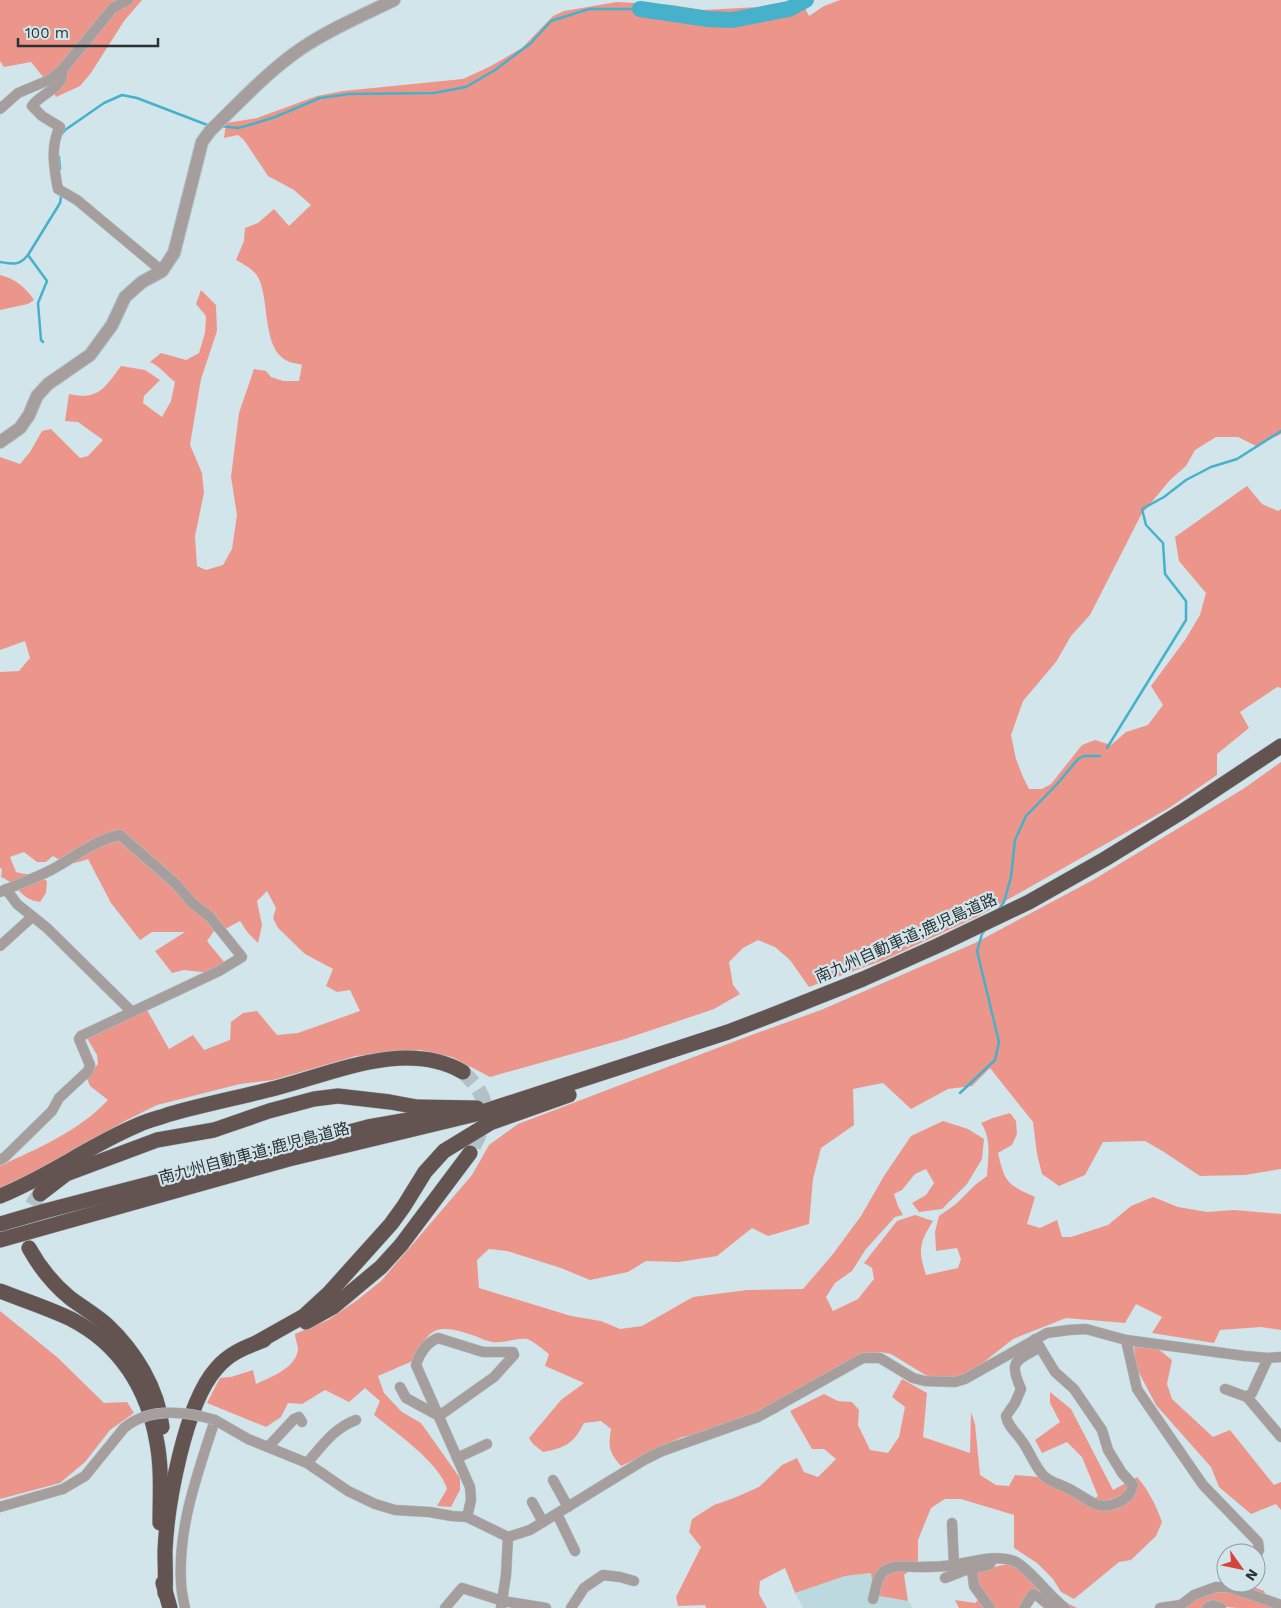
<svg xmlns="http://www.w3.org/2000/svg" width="1281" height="1608" font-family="'Work Sans','Noto Sans JP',sans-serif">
  <rect width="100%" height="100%" fill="#d2e5ea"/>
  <path fill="#bdd9e0" d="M871,1573l4,22 33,6 5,7h-111l1,-1 -8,-14 50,-17z"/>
  <g fill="#ec968b">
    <path d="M0,0h142l-18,21 -33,52 -11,13 -24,11 -8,-14 -17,-21 -27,5 -4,-6z"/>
    <path d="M792,0h9l8,16 15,-10 16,-6h441v434l-25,12 -18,-9h-22l-21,13 -9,16 -16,14 -29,35 -51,100 -19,21 -15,26 -33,39 -12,34 5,24 7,18 6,12h13l9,-5 31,-39 13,-5 16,5 15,-13 22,-7 15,-20 -12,-19 34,-46 15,-25 6,-22 -27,-32 -4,-24 72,-51 15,18 16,7 3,-2v179l-4,-1 -37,25 9,16 -32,26v21l-48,33 -190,108 -95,44 -75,27 -19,-27 -15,-13 -17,-7 -15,8 -14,14 4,23 7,9 -26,15 -89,30 -135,38 -38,-20 -32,-7 -64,6 -83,24 -33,4 -83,21 -30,15 -113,63 -14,5v-22c38,-18 78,-34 108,-66l-18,-14 -4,-10 12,-12 -1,-9 -10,-17 60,-28 22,39 24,-14 11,15 26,-10 1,-18 12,-9 14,-2 20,24 21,-2 62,-22 -10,-21 -13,2 -11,-6 7,-17 -28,-15 -27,-26 -5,-10 3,-10 -9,-17 -10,10 5,24 -4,18 -10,-10 -8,-12 -13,7 -13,3 -7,10 17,21 -14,11 -26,-3 -12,3 -17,-22 30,-19h-33l-12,8 -29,-37 -23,-44c-17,6 -19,6 -35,-3l-7,6h-9l-13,-10 -14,5 6,15 8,2h10l13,7 -1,12 -6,9c-21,-3 -20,-17 -39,-25l1,-8 -2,-1v-196l19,-1 11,-13 -5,-17 -25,9v-193l20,7 10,-12 12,-21 9,-2 29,29 8,-2 15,-16 -25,-18 -13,-1 4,-27c30,7 36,-7 52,-28l24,4 15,10 -16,16 -1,7 19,14 9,-16 4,-19c-9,-7 -14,-15 -25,-20l11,-9 25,7 13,-7 6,-20 1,-17 -10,-12 5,-14 15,15 1,26 -16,48 -11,66 12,28 2,20 -9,43 2,30 9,4 17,-5 9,-16 5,-34 -6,-38 8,-64 15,-44 12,2 5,6 12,4h16l3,-16c-6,-2 -13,-2 -18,-6 -21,-14 -15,-58 -25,-80 -4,-9 -14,-14 -23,-19l8,-19 1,-13 13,-5 16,-14 15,17 22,-21 -17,-15 -26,-14 -24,-36 -6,-5 -14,3 2,-15 31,-5 60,-22 26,-5 120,-12 26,-12 33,-19 31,-32 11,-5 53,-9 55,3 31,5 56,-3z"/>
    <path d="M0,275c16,4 25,12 34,25l-6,4 -28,6z"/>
    <path d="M1281,762v407l-36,6 -45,1 -36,-24 -19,-11 -42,1 -18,33 -26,11 -17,-12 -5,-20 -4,-32 -43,-54 -18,18 -24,3 -37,20 -28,-26 -30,6 1,36 -33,23 -8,31 -4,45 -41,12 -16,-8 -35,28 -38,6 -33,-1 -18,11 -38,8 -29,-12 -54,-17 -18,-2 -12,11 2,28 92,28 30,5 19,8 22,-3 51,-29 54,-7 56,-1 30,-35 28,-38 23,-40 27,-40 32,-15 25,8 16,10 -2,20 -15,25 -25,25 -23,3 -7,-9 14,-8 8,-12 -8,-14 -11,5 -13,16 -8,4 4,12 5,9 -8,2 -29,32 -14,22 -17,12 -9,14 7,14 25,-12 16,-20 -2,-11 -8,-5 33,-42 18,-6 18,6c-14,23 -15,28 -7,54l32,-7 3,-9 -4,-11 -21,3 -1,-19 4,-16 17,-12 19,-19 12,-9c1,-19 5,-37 -6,-53l12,-5 17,-5 6,8 1,13 -5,11 -14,8c7,30 9,31 37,44l-8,27 13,4 17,-8 5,17h9l37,-12 23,-19 22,-9 25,10 29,5 27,-2 47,4v116l-20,-3 -41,3 -6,13 -62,-10 10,-16 -26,-13 -11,19 -59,-5 -53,21 -34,27 -20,11 -27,2 -41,-25 -11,-2 -52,27 -51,34 -36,13 -59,11 -61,29c-12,-14 -13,-19 -10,-37l-10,-8 -17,2c-10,20 -18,25 -41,29l-10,-8 -4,-6 32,-38 23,-17 -39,-17 4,-12c-7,-5 -14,-12 -22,-15 -9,-2 -25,5 -35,3 -5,-1 -10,-3 -14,-5 -34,-11 -49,-16 -63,23l-37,16 6,17 18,19 19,11 39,55v12l-9,17 -14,-1 10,-17c-7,-26 -52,-57 -73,-74l6,-14 -15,-13 -16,14 -24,-12 -23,14 -14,-1 -7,14 -15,10 -59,-24 13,-25 11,-1 22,-7 3,14c14,-7 39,-15 42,-34 0,-5 -3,-12 -3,-16l33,-14 28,-19 25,-20 91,-106 17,-30 29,-21 236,-90 67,-24 154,-67 118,-63 150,-91z"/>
    <path d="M0,1311l57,46 47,46 23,-1 7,11 -24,17 -25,32 -25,21 -60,16z"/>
    <path d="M1134,1347l23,1 15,12 -5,24 5,15 41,38 17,-7 44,55 7,-3v28l-5,-6 -25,10 -32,-27 -8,-20 -55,-62 -20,-38z"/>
    <path d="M902,1379l25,14 -4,44 47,16 1,-41 4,12 5,51 16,10 13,1 6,-11 46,4 31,22 6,-5 -16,-39 -15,-15 -25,11 -7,-13 25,-18 -10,-19v-11l21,17 42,81 24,-13c12,14 19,28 25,45l-6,14 -25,24 -12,2 -45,37 -13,-7 -8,-13 -16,-16 -23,-15v-33l-53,-16h-16l-14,9 -13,32v24l-14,11 4,26 -34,-6 -3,-22 -26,3 -50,17 -10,-25 -25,13 -1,13 8,14h-61l-1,-3 -27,1 -2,-9 25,-50 -12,-15 3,-13 22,-14 20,-7 25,-11 23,-22 15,-7 7,14 14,5 18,-18 -12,-10h-12l-22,-38 34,-17 14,7 14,1 7,8 -1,15 12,25 18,3 11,-16 6,-30 -13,-10z"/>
    <path d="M1012,1563l45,35 20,10h-31l-9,-9 -18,9h-60l-4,-8 20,3 7,-7 -14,-24 7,-8 19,3z"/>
    <path d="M1230,1583l24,4 10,4 4,10 13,7h-44l-20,-2 -1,2h-30c7,-18 28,-20 44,-25z"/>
  </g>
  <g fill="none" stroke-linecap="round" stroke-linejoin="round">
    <g stroke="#45b1ca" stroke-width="2.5">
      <path d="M220,126l18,2 15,-4 22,-7 45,-19 29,-4 85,-1 32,-6 29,-17 36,-27 20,-22 38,-12h51"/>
      <path d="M61,135l4,-5 39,-27 18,-8 15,3 73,28"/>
      <path d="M59,157l1,12"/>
      <path d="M0,262c12,2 19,4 27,-6"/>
      <path d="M43,342l-2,-2 -3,-37 9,-22 -19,-26 32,-52 1,-6"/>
      <path d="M1107,748l79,-128v-19l-21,-27 -2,-31 -17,-18 -4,-16 22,-12 22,-17 25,-13 26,-8 44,-28"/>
      <path d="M998,910l6,-8 7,-25 4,-37 11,-24 32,-33 20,-24 6,-3h16"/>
      <path d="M960,1093l35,-33 4,-18 -22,-91 5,-17 4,-5"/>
    </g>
    <path stroke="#45b1ca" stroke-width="16" d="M640,9l68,10 24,1 57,-11 17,-9"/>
    <g stroke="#b1c1c6" stroke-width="15" stroke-dasharray="15 8" stroke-linecap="butt">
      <path d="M463,1072c31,29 26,46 7,81"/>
      <path d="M26,1227c-1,-11 6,-24 14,-33"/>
    </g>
    <defs>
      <g id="minor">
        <path d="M62,70c3,18 -21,23 -30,36l10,10 18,11c-10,18 -6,42 -2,62l19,11 85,71"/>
        <path d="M0,109l18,-16 31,-13 13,-10 51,-62 15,-8"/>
        <path d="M6,889l11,15 30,24 85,84"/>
        <path d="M0,892c17,-7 35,-14 51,-22 23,-12 43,-30 69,-35l56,49 16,19 18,14 32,40 -23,14 -138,65 -2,3 11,26 -2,6 -29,27 -7,13 -47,46 -5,3"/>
        <path d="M0,946l32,-29"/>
        <path d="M1035,1339l20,33 19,17 28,41 6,20 14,23 11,12c-2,9 -6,13 -14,17 -21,10 -29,-2 -46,-11 -9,-6 -23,-8 -30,-16 -9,-10 -13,-23 -21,-34 -6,-9 -14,-14 -16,-25l9,-13 6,-14c-13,-30 -5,-27 19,-42"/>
        <path d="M1126,1340l11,49 17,25 49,71 55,57 1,8 -3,7"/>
        <path d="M400,1387l6,11 33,18 55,-39 20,-22 -1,-3h-30l-45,-14c-11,4 -19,16 -22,27l54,122 1,13 -4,17"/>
        <path d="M1225,1389l22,8 5,-4 16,-35"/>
        <path d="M1247,1397l34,40"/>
        <path d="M268,1447l26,-28 5,-2 3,5"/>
        <path d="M457,1458l30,-14"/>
        <path d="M307,1463c15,-17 27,-35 49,-43"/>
        <path d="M553,1480l15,27"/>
        <path d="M532,1502l11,20"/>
        <path d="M0,1507l63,-18 22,-13 39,-48"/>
        <path d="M557,1514l18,37"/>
        <path d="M952,1523l2,42"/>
        <path d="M972,1569l2,17 16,22"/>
        <path d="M945,1578l18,-7 26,-6 4,-6"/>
        <path d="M873,1599c3,-9 3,-21 11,-28 10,-7 23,-4 34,-4 11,0 23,0 35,-2 18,-3 42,-11 61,-4 13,5 36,36 51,47"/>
        <path d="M185,1608c-2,-9 -4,-18 -4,-27 -3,-55 17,-109 34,-161l33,19 59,24 41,28 27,13 20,6 34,2 23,4 15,1 41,20 22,-7 114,-70 18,-9 96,-34 105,-59h17l33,20 12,3 30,1 10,-3 82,-46 22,-3 17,-1 40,11 119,16 23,2 13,-1"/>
        <path d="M445,1608l17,-20 41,13 43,7"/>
        <path d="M501,1608l5,-33 2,-38"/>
        <path d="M571,1608l13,-20 19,-13 17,2 14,4"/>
        <path d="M1024,1608l9,-14c8,2 11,10 19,12l6,-4"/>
        <path d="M1160,1608l21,-3"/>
        <path d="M1180,1608l1,-3 13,-10 22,-8h13l52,18"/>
        <path d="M1207,1608l6,-3 8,3"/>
      </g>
      <path id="tertiary" d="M0,442l20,-14 9,-13 8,-19 11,-12 42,-29 22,-30 13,-28 17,-15 20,-11 12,-18 28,-111 8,-11c29,-28 58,-60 92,-83 28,-19 61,-33 92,-48"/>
      <g id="motorway">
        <path d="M40,1194l26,-20 91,-34 57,-10 55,-19 45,-12 24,-3 52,6 27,5 60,1"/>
        <path d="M0,1196c48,-19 90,-51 138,-71 10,-5 21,-7 32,-11 35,-10 71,-17 106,-26 58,-15 130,-49 187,-16"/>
        <path d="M0,1224l45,-13 323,-84 74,-13"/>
        <path d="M0,1240l289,-81 187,-45 252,-82 47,-18 88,-35 76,-34 90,-43 76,-43 78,-48 98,-65"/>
        <path d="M29,1248c11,20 24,36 41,50 12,9 26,17 37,27 28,26 51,64 55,102"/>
        <path d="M0,1291c23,9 48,17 71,28 49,25 77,70 86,124 5,26 3,53 3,80"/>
        <path d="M306,1322l27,-15 48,-40 20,-22 69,-92"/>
        <path d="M256,1343l48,-27 25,-23 62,-69 13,-18 21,-34 19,-21 46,-28 79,-28"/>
        <path d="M163,1583l7,25"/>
        <path d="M165,1593c1,-14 0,-28 0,-42 2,-47 20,-147 51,-182 13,-16 30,-22 48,-29"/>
      </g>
    </defs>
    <use href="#minor" stroke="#b1c1c6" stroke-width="11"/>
    <use href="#tertiary" stroke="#b1c1c6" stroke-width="14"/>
    <use href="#motorway" stroke="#b1c1c6" stroke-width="16"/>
    <use href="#minor" stroke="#a69e9d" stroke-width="10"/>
    <use href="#tertiary" stroke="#a69e9d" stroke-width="12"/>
    <use href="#motorway" stroke="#635452" stroke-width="15"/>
    <defs>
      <path id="minor-bridge" d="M124,1428c25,-21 62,-17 91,-8"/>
    </defs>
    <use href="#minor-bridge" stroke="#b1c1c6" stroke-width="11" stroke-linecap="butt"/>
    <use href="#minor-bridge" stroke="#a69e9d" stroke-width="10"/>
  </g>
  <g text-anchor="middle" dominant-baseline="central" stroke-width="4.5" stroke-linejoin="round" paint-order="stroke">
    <g font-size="16" fill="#2b3234" stroke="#d2e5ea">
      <text transform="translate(906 938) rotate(-24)">南九州自動車道;鹿児島道路</text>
      <text transform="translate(254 1153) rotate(-15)">南九州自動車道;鹿児島道路</text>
    </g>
  </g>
  <g transform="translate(1241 1568) rotate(123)"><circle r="24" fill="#d2e5ea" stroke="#8f9da1"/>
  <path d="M0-4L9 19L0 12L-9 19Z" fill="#d4463d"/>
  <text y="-8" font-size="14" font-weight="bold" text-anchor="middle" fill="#2b3234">N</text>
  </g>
  <path d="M18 38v8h140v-8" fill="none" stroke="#2b3234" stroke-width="2.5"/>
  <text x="25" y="38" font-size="15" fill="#2b3234" stroke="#d2e5ea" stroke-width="4" paint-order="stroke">100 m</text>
</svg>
